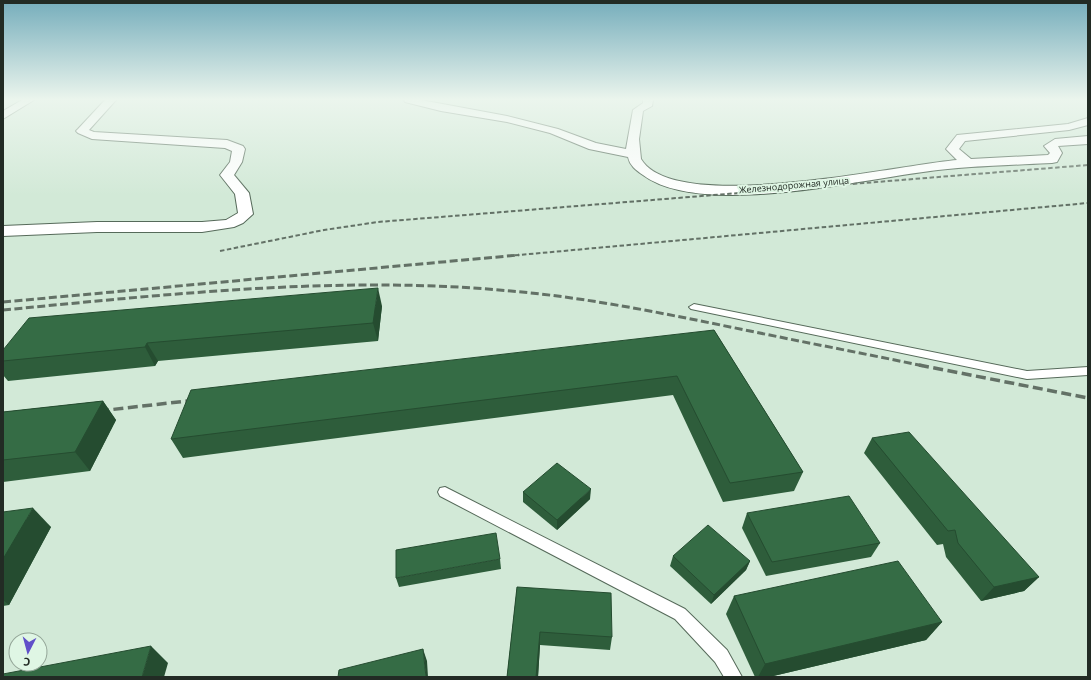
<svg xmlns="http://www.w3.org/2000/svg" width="1091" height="680" font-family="'Open Sans',sans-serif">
  <rect width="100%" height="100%" fill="#d2e9d7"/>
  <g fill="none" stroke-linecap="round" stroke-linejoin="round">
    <defs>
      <g id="service">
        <path d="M694,304l333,67 61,-4v8l-61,4 -336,-70 -2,-2z"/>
        <path d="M445,487l240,122 42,41 15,27h-18l-9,-15 -40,-43 -235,-123 -2,-4 2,-4z"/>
      </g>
      <g id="minor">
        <path d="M22,100h12l-31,19v-8z"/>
        <path d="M105,100h11l-27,30 5,2 133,8 16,6 2,3 -3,13 -8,13 15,18 4,21 -10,9 -9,4 -32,5h-105l-94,4v-10l94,-4h105l24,-2 12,-7 -3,-19 -15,-19 10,-13 2,-11 -7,-3 -133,-9 -14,-6 -2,-2 2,-2z"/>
        <path d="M404,100h17l86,16 51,13 38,14 30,6 7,-39 10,-7v-3h10l-1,6 -9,5 -4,28 2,20c34,57 256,6 316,1l-11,-11 11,-14 111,-11 20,-6v7l-19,5 -104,11 -6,8 12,10 77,-4 2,-2 -6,-7 11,-7 33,-3v8l-30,2 4,7 -5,9 -5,1c-39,2 -77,3 -114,7 -72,8 -236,49 -295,5 -7,-5 -13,-9 -15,-18l-39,-8 -39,-16 -43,-11 -66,-11 -36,-9z"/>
      </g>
    </defs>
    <use href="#service" stroke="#566a5a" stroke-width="2"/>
    <use href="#minor" stroke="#566a5a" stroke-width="2"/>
    <use href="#service" fill="#fff" fill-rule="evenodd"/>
    <use href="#minor" fill="#fff" fill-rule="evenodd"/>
    <g stroke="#637166" stroke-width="2" stroke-dasharray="4.5 2.5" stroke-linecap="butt">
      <path d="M220,251l104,-21 54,-8 710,-57"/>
      <path d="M508,256l580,-53"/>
    </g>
    <g stroke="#637166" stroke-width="3" stroke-dasharray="8 3.5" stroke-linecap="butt">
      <path d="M3,302l516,-47"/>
      <path d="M3,310c168,-16 339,-35 508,-19 81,7 160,24 239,40 58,12 116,23 174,35"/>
    </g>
    <g stroke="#637166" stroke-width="3.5" stroke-dasharray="10 4.5" stroke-linecap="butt">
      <path d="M919,365l169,33"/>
      <path d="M99,411l97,-11"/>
    </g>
  </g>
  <g fill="#2e5d3b">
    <path d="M382,306l-4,35 -220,20 -3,5 -147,15 -5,-6v-25z"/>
    <path d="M714,330l89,142 -9,19 -71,11 -50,-107 -490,63 -12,-19z"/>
    <path d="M103,401l13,19 -26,51 -87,11v-70z"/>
    <path d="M872,438l167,139 -15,14 -43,10 -35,-44 -3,-13 -6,1 -73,-92z"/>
    <path d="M523,492l67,7 -33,31 -34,-28z"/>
    <path d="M3,512l48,15 -42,78 -6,1z"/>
    <path d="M747,513l133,30 -9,14 -105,19 -24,-48z"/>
    <path d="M673,556l77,5 -4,9 -35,34 -41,-38z"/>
    <path d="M500,559l1,10 -102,18 -3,-9z"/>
    <path d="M517,587l95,50 -2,13 -70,-5 -2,32h-31z"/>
    <path d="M734,596l208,26 -16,18 -157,37h-14l-29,-63z"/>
  </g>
  <g fill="#254c30">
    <path d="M378,288l4,18 -4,35 -5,-18z"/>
    <path d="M147,343l11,18 -3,5 -10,-19z"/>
    <path d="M103,401l13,19 -26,51 -15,-19z"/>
    <path d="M591,489l-1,10 -33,31v-10z"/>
    <path d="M33,508l18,19 -42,78 -6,-5v-41z"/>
    <path d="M750,561l-4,9 -35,34 3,-9z"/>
    <path d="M1039,577l-15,14 -43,10 13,-14z"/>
    <path d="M942,622l-16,18 -157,37h-11l7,-13z"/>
    <path d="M540,632v13l-2,32h-2z"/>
    <path d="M151,646l17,17 -4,14h-22z"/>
    <path d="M423,649l4,12 1,16h-2z"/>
  </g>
  <g fill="#356c45" stroke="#254c30">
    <path d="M378,288l-5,35 -226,20 -2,4 -142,14v-11l26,-32z"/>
    <path d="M714,330l89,142 -73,11 -53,-107 -506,63 20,-49z"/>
    <path d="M103,401l-28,51 -72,8v-48z"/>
    <path d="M909,432l130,145 -45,10 -36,-44 -3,-13 -7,1 -76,-93z"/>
    <path d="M557,463l34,26 -34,31 -34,-28z"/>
    <path d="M849,496l31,47 -108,19 -25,-49z"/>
    <path d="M33,508l-30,51v-47z"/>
    <path d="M708,525l42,36 -36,34 -41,-39z"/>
    <path d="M496,533l4,26 -104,19v-28z"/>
    <path d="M898,561l44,61 -177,42 -31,-68z"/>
    <path d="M517,587l94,6 1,44 -72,-5 -4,45h-29z"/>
    <path d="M151,646l-9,31h-139v-3z"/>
    <path d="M423,649l3,28h-88l1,-7z"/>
  </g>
  <linearGradient id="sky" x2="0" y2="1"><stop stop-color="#75adbb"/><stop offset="0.51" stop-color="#ebf5ed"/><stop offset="1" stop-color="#ebf5ed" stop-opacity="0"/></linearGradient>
  <rect width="1091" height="195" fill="url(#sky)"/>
  <g text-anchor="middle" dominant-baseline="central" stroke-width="4" stroke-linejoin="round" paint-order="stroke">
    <g font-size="9" fill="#222b24" stroke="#dff6e4">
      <text transform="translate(794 185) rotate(-5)">Железнодорожная улица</text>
    </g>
  </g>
  <rect width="1091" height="680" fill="none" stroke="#222b24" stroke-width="8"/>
  <g transform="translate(28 652) rotate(186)"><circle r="19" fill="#dff6e4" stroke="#93a597"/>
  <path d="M0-3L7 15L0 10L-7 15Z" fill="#6050c9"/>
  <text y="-6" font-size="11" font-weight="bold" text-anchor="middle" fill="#222b24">С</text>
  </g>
</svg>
